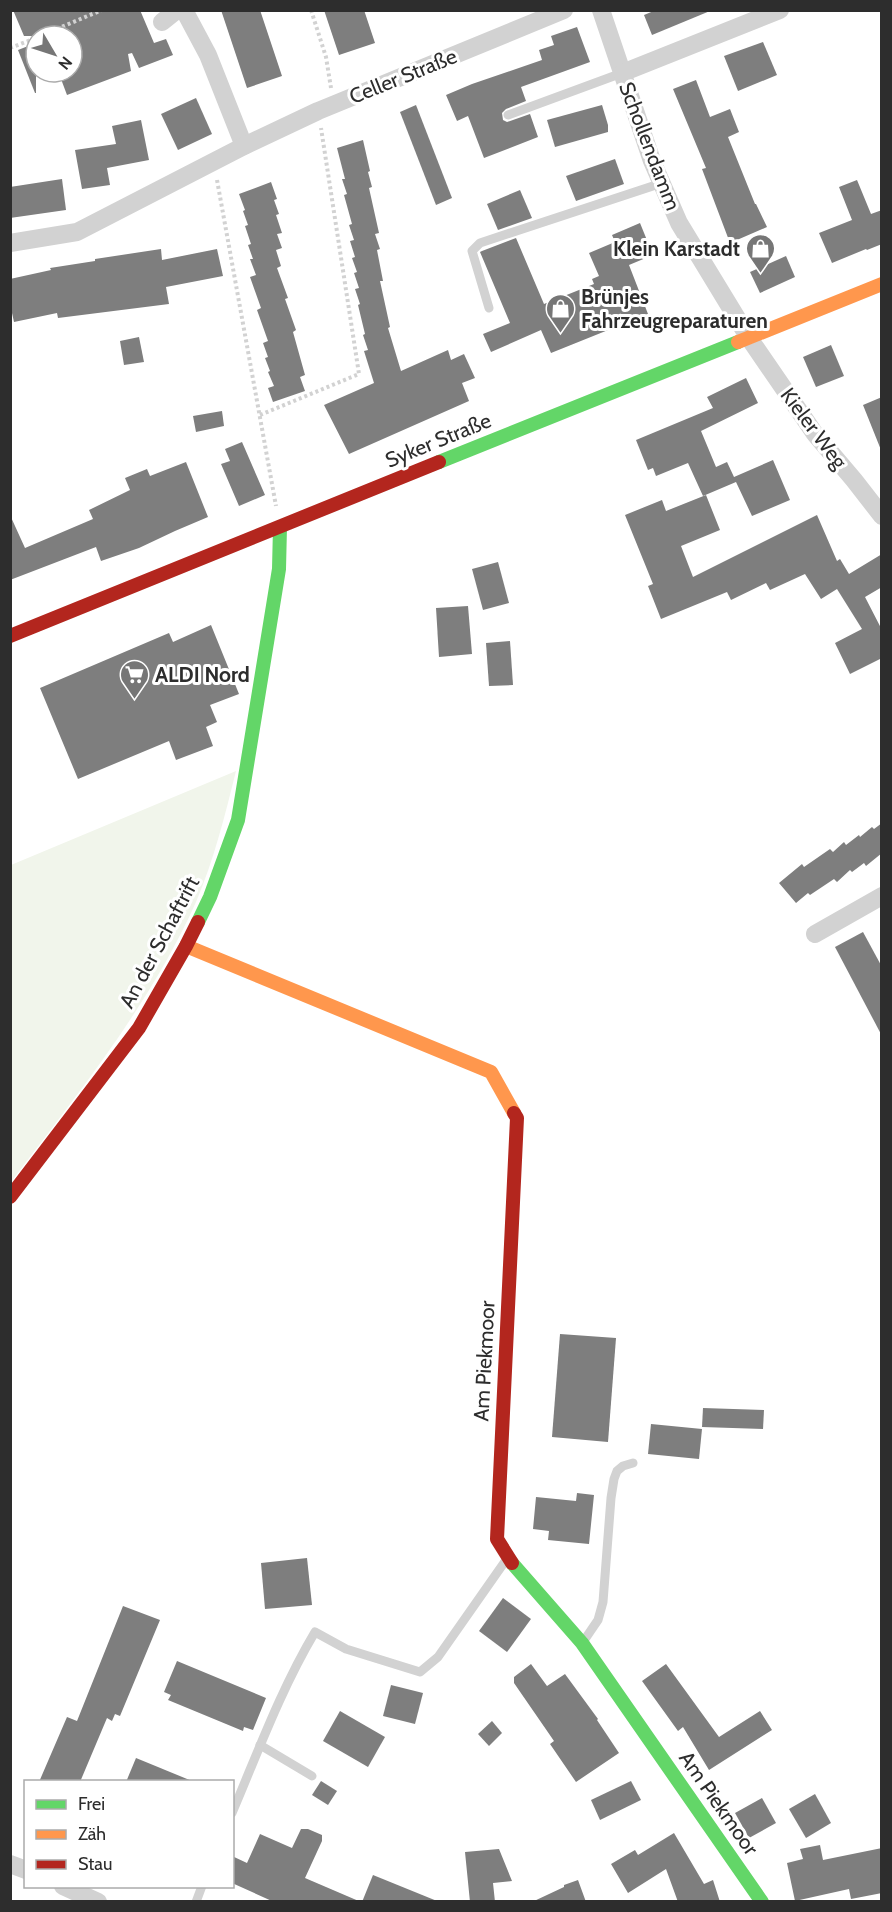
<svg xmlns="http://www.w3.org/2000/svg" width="892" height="1912" font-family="Cabin,sans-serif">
  <rect width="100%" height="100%" fill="#fff"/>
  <path fill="#f1f5eb" d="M236,771c-11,44 -22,89 -40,131 -46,103 -118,191 -185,280v-317z"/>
  <g fill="#7e7e7e">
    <path d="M13,10h127l14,33 12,-4 7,16 -34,13 -7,-15 -4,1 3,17 -64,24 -6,-16 11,-4v-39h-48z"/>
    <path d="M221,10h39l22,66 -35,12z"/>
    <path d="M324,10h40l11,33 -36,12z"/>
    <path d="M656,10h54v1l-58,24 -8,-20z"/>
    <path d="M577,27l13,35 -69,25 5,14 -20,8 -4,4 1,7 4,2 23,-8 8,23 -54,21 -16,-42 -11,5 -11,-26 26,-11 70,-24 -3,-10 15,-5 -3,-9z"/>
    <path d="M763,42l14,33 -39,16 -14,-35z"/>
    <path d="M36,43v50h-1l-17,-43z"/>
    <path d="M696,80l14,37 20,-8 9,23 -11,5 27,67h1l11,23 -37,16 -28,-74 4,-1 -33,-79z"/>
    <path d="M196,98l16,36 -34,16 -17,-36z"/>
    <path d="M416,105l36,93 -16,7 -36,-93z"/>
    <path d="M602,105l6,20v7l-53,15 -8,-27z"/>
    <path d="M141,120l8,40 -42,8 3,17 -28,4 -7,-39 41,-6 -4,-18z"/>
    <path d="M363,140l7,31 -2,1 4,15 -3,1 10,45 -4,1 5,15 -3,1 6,31h-3l10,46 -2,1 13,43 47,-21 3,10 13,-6 11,24 -13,5 7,18 -120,53 -25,-49 50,-22 -10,-32 4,-1 -5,-15 2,-1 -7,-29 2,-1 -5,-15 4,-1 -5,-15 3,-1 -5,-14 3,-1 -5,-16 4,-1 -5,-15 3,-1 -8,-29 3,-1 -5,-15h3l-8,-31z"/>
    <path d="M615,159l9,25 -48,17 -10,-25z"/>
    <path d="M62,179l4,31 -56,8v-31z"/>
    <path d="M857,180l14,34 11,-4v34l-15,6 -1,-1 -34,14 -13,-30 33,-13 -13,-33z"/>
    <path d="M271,182l6,17 -3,1 5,14 -3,1 6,18 -5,1 5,14 -6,2 5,16 -4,2 11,30 -3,1 11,31 -3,2 12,43 -5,2 5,14 -32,11 -5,-14 6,-2 -6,-14 2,-1 -5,-13 3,-1 -5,-14 5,-2 -11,-31 4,-2 -11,-31 6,-2 -6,-16h3l-5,-14 3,-1 -6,-18 3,-1 -5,-14 2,-1 -6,-16z"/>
    <path d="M520,190l12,28 -34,12 -11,-26z"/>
    <path d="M640,223l13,32 -24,10 19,49 -97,39 -10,-23 -50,22 -8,-18 27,-11 -30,-71 2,-1 34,-13 28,66 50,-20 -2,-5 7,-3 -10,-23 26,-11 -3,-7z"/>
    <path d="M161,249l1,11 55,-11 6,27 -57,11 3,17 -111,14 -1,-5 -43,9 -4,-18v-25l41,-9 -1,-2 45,-7v-2z"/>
    <path d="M786,256l9,21 -35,16 -10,-21z"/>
    <path d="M139,337l5,25 -20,3 -4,-24z"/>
    <path d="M831,345l13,31 -28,11 -13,-30z"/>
    <path d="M746,378l12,25 -57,28 15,36 11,-5 7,15 39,-17 17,40 -38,16 -16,-34 -33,14 -15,-33 -32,13 -3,-8 -5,2 -12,-30 77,-32 -6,-11z"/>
    <path d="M882,397v52l-1,1 -18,-45z"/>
    <path d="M222,411l2,15 -28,6 -3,-16z"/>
    <path d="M242,442l23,53 -26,11 -18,-42 9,-3 -5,-12z"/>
    <path d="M186,462l22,55 -33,14 -36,17 -38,13 -5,-14 -86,33v-65l15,33 68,-29 -4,-9 41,-20 -5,-12 22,-9 3,7z"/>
    <path d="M706,495l14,35 -39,16 12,31 124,-62 20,46 3,-2 9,15 33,-20v33l-17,10 17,33v28l-32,16 -15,-31 27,-14 -25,-40 -16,10 -16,-25 -35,16 -4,-7 -35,17 -4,-8 -66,27 -13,-33 5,-2 -28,-69 37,-15 4,11z"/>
    <path d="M498,562l11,41 -26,7 -11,-41z"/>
    <path d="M468,606l4,48 -33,3 -3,-49z"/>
    <path d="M211,625l28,69 -29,11 7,17 -11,5 7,19 -37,14 -7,-19 -91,38 -38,-91 129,-55 4,9z"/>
    <path d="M510,641l3,44 -24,1 -3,-43z"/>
    <path d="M882,823v30l-16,13 -2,-3 -12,9 -2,-2 -13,12 -3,-3 -24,16 -2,-2 -12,10 -17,-20 23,-19 2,3 26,-18 3,3 11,-10 2,3 13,-10 1,2 12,-10 2,2z"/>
    <path d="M863,932l19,35v69l-47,-89z"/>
    <path d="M560,1334l56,4 -8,104 -56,-5z"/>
    <path d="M703,1408l61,2 -1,19 -61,-2z"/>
    <path d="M651,1424l51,5 -3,30 -51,-5z"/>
    <path d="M577,1493l17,2 -5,49 -41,-4 1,-9 -16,-2 3,-32 40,4z"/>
    <path d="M307,1558l5,47 -47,4 -4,-46z"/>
    <path d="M503,1598l28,21 -24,33 -28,-21z"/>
    <path d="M123,1606l37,14 -40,96 -5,-2 -3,7 -5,-3 -27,64h-41l28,-65 10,4z"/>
    <path d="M177,1661l89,37 -13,32 -9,-3 -1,4 -75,-31 3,-5 -7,-3z"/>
    <path d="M531,1664l16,22 18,-12 33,45 -1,1 22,33 -43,29 -26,-38 4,-3 -40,-58v-6z"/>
    <path d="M666,1664l53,73 41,-26 12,19 -63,40 -26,-43 -5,4 -36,-50z"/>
    <path d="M391,1685l32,8 -8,31 -32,-8z"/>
    <path d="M340,1711l45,26 -17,30 -45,-26z"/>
    <path d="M492,1721l10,12 -13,13 -11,-12z"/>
    <path d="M136,1758l56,23v1h-66z"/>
    <path d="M321,1781l16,10 -9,14 -16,-10z"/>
    <path d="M631,1781l10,19 -41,20 -9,-20z"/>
    <path d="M815,1794l16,29 -25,15 -17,-29z"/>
    <path d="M762,1798l14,25 -27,15 -14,-25z"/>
    <path d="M301,1829h7l14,6v6l-17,37 56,24h-87l-42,-19v-27l15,7 13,-29 32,14z"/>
    <path d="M674,1833l30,51 9,-4 7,22h-42l-12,-33 -38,24 -17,-29 24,-14 3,5z"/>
    <path d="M820,1845l3,15 59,-12v45l-31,6 -2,-10 -54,12 -8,-38 16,-4 -3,-10z"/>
    <path d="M499,1849l13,32 -19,2 2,19h-25l-5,-50z"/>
    <path d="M373,1875l64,26v1h-75z"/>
    <path d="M578,1880l8,22h-54l32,-15v-2z"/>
  </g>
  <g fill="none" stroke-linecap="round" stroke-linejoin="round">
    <g stroke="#d2d2d2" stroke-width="4" stroke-dasharray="3 3" stroke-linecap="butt">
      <path d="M311,10l15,47 5,31"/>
      <path d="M40,36l62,-26"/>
      <path d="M10,48l26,-10"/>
      <path d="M217,180l59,326"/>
      <path d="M260,415l99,-41 -38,-246"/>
    </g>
    <g stroke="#d2d2d2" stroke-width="9">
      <path d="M508,115l114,-42"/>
      <path d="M489,308l-17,-57 8,-8 182,-60"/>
      <path d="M583,1642l15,-22 5,-18 8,-104 3,-19 3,-8 6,-5 10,-3"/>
      <path d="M260,1745l52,31"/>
      <path d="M232,1813c26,-61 49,-124 83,-181l31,17 74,23 18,-15 68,-97"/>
      <path d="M196,1902l6,-16"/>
    </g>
    <g stroke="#d2d2d2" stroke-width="18">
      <path d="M184,10l24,45 36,91"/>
      <path d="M601,10l51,151 27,62 70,115 66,96 39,46 28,36"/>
      <path d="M162,22l15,-12"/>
      <path d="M622,73l158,-63"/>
      <path d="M10,243l67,-11 167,-86 74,-35 246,-101"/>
      <path d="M815,934l67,-38"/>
      <path d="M10,1864l16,6"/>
      <path d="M63,1886l35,16"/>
    </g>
    <g stroke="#63d668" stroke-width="14">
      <path d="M439,462l299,-120"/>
      <path d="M198,922l12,-25 28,-77 41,-251 1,-42"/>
      <path d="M512,1563l70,80 180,259"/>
    </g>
    <g stroke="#ff974d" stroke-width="14">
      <path d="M738,342l144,-58"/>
      <path d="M186,946l305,126 23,41"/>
    </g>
    <g stroke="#b3261e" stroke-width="14">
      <path d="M10,636l429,-174"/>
      <path d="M10,1197l129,-169 47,-82 12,-24"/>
      <path d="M512,1563l-15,-24 20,-421 -3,-5"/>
    </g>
  </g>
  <defs>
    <symbol id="shop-pin" viewBox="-11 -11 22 30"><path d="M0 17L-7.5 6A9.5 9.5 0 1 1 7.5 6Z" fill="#767676" stroke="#fff"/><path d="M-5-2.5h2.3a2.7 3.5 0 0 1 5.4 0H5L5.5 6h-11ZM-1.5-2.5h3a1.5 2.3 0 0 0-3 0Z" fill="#fff"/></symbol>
    <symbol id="supermarket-pin" viewBox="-11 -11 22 30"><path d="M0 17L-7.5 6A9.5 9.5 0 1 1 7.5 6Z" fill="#767676" stroke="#fff"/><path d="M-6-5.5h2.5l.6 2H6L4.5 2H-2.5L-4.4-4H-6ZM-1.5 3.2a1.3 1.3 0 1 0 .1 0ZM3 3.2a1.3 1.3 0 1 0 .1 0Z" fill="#fff"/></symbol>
  </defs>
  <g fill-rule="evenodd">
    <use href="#shop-pin" x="744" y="232" width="33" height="45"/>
    <use href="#shop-pin" x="544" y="292" width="33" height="45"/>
    <use href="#supermarket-pin" x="118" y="658" width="33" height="45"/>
  </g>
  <g text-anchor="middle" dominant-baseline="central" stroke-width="6" stroke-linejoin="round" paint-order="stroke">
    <g font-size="21" fill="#2d2d2d" stroke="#fff">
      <text transform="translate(403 76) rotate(-22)">Celler Straße</text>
      <text transform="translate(650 146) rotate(69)">Schollendamm</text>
      <text transform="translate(814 428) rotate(53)">Kieler Weg</text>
      <text transform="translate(438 440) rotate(-22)">Syker Straße</text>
      <text transform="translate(159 942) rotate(-62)">An der Schaftrift</text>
      <text transform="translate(484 1361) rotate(-87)">Am Piekmoor</text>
      <text transform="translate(719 1803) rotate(55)">Am Piekmoor</text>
    </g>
    <g font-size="21" font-weight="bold" fill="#2d2d2d" stroke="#fff" text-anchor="start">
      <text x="740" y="248" text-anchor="end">Klein Karstadt</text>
      <text x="581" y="296">Brünjes<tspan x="581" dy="24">Fahrzeugreparaturen</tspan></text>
      <text x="155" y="674">ALDI Nord</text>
    </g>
  </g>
  <rect width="892" height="1912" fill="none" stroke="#2d2d2d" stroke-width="24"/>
  <rect x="24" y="1780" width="210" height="108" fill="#ffffff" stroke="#ababab" stroke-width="1.5"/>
  <rect x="36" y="1800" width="30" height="9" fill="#63d668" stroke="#ababab" stroke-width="1.5"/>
  <text x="78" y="1810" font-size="18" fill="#2d2d2d">Frei</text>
  <rect x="36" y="1830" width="30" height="9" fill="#ff974d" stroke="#ababab" stroke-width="1.5"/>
  <text x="78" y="1840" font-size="18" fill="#2d2d2d">Zäh</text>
  <rect x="36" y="1860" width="30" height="9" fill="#b3261e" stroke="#ababab" stroke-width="1.5"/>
  <text x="78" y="1870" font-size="18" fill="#2d2d2d">Stau</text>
  <g transform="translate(54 54) rotate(129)"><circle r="28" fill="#ffffff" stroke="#ababab" stroke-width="1.5"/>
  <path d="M0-4.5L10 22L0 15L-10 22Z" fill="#767676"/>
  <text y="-9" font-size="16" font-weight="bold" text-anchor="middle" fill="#2d2d2d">N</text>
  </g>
</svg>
